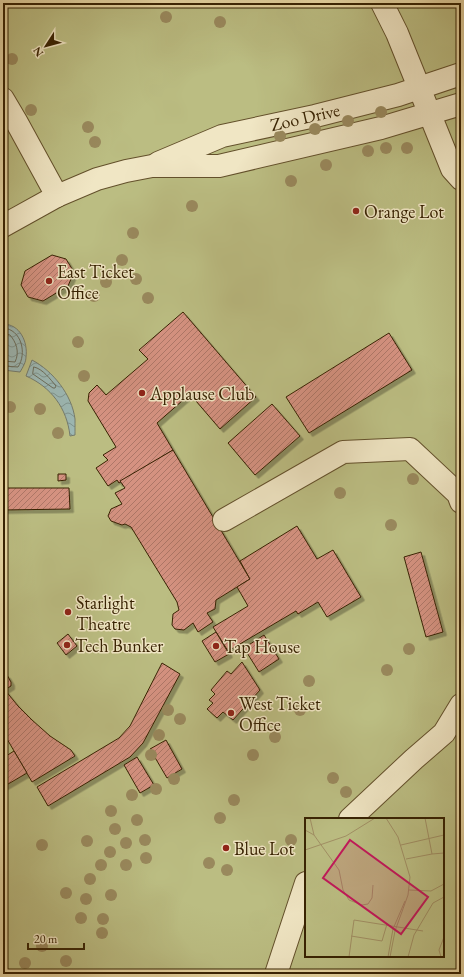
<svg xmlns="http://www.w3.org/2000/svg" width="464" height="977" font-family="'EB Garamond',serif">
  <defs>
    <pattern id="water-waves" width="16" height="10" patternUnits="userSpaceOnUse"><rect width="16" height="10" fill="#9cb7b3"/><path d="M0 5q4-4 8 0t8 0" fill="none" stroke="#80948f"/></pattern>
    <pattern id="building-hatch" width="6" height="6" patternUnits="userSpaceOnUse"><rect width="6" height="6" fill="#d59281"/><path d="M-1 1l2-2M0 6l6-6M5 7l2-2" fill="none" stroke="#ae7767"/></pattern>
    <filter id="shadow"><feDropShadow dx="3.5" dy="3.5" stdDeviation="0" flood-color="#0004"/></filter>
  </defs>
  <rect width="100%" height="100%" fill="#e8d8a5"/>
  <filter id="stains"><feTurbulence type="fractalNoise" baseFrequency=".005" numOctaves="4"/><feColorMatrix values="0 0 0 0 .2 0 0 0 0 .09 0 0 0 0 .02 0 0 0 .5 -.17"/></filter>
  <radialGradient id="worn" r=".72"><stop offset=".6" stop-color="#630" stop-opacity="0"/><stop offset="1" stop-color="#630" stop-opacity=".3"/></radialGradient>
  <path fill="#bbbd82" stroke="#797042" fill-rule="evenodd" d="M3,3h458v971h-458zM306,819h137v137h-137z"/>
  <g fill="url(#water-waves)" stroke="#747b6c">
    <path d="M3,324c17,0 25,18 23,33 0,5 -3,10 -6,15l-17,-2z"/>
    <path d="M32,360c21,11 40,35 43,59 0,6 0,11 0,16l-5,1c-3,-28 -19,-49 -44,-60z"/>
  </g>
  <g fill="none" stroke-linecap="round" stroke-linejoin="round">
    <g stroke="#6a6c5a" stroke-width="1">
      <path d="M3,328c19,1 24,26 15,39l-15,-1"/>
      <path d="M3,333l7,2c6,7 10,17 5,27l-12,-1"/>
      <path d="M34,367c9,2 16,12 22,19l-1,2h-2l-20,-14z"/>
    </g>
  </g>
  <g fill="url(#building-hatch)" stroke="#372202" filter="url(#shadow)">
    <path d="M52,255l14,4 8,13 -6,14 -25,15 -15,-4 -7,-12 4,-14z"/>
    <path d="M183,312l73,85 -36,32 -30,-35 -33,29 16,27 -54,33 -2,-3 -9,6 -12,-18 12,-8 -5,-5 13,-8 -28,-46 1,-8 8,-8 9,10 42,-36 -9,-9z"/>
    <path d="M389,333l23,37 -103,63 -23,-36z"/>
    <path d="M272,404l28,32 -45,39 -27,-32z"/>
    <path d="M173,450l77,129 -34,21 -1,9 -8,4 6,9 -15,10 -5,-9 -9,7 -9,-1 -3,-4 1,-11 6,-4 -2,-8 -46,-75 -6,-3 -3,1 -11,-4 -3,-5 3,-7 11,-5 -7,-11 10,-5 -5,-7z"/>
    <path d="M58,474h8v6l-8,1z"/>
    <path d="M3,488h66l1,21 -67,1z"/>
    <path d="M297,526l20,33 16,-9 28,47 -34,20 -9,-15 -20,12 -2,-3 -68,40 -15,-24 35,-21 -11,-19 13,-8 -10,-18z"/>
    <path d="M421,552l22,80 -17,5 -22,-80z"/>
    <path d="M216,632l13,22 -14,8 -13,-21z"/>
    <path d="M68,634l9,12 -11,9 -9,-12z"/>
    <path d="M264,635l15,24 -20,13 -15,-24z"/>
    <path d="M242,662l18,28 -27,30 -10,-8 -6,6 -10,-9 6,-6 -4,-3 6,-6 -4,-4 16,-19 4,3z"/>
    <path d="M162,663l18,11 -37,69 -13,14 -82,49 -11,-19 82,-49 11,-12z"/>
    <path d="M3,673l4,2 4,7v4l-8,5z"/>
    <path d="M5,690l13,16 14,14 18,16 21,14 4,6 -43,26 -29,-50v-41z"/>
    <path d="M166,740l16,29 -15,9 -17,-29z"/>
    <path d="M14,751l13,22 -24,14v-29z"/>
    <path d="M137,757l17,28 -14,8 -16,-28z"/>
  </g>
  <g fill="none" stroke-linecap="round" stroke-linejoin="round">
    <defs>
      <g id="minor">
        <path d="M382,3l15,30 55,136 9,10"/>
        <path d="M3,99l13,22 41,75"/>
        <path d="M158,163l64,-27 93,-20 83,-21 63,-21"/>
        <path d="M3,226l54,-30 40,-17 29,-8 26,-5h67l162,-38 80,-24"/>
        <path d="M224,520l119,-68 67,-3 48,45 3,8"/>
        <path d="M350,819l64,-60 30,-26 17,-28"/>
        <path d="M276,974l30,-91"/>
      </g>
    </defs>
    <use href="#minor" stroke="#63502b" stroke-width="24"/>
    <use href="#minor" stroke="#f0e6c4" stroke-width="22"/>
  </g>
  <g fill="#99895d">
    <circle cx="166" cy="17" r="6"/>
    <circle cx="220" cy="22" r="6"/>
    <circle cx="12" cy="59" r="6"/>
    <circle cx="31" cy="110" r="6"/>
    <circle cx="381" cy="112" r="6"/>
    <circle cx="348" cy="121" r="6"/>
    <circle cx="88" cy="127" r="6"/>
    <circle cx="315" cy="129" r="6"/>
    <circle cx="280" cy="136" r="6"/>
    <circle cx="95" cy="142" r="6"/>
    <circle cx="386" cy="148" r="6"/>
    <circle cx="407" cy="148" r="6"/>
    <circle cx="368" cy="151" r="6"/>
    <circle cx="326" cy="165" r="6"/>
    <circle cx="291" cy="181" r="6"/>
    <circle cx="192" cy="206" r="6"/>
    <circle cx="133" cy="233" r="6"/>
    <circle cx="122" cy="260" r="6"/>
    <circle cx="136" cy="279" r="6"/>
    <circle cx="106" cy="282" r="6"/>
    <circle cx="94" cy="296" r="6"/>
    <circle cx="148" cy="298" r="6"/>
    <circle cx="78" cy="342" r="6"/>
    <circle cx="84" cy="376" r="6"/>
    <circle cx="10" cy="407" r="6"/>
    <circle cx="40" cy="409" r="6"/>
    <circle cx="58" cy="433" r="6"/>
    <circle cx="413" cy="479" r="6"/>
    <circle cx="340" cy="493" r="6"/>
    <circle cx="391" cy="525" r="6"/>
    <circle cx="409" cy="649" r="6"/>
    <circle cx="387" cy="670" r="6"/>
    <circle cx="309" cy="681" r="6"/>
    <circle cx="168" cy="710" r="6"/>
    <circle cx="300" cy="710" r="6"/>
    <circle cx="180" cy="719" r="6"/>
    <circle cx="159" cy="735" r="6"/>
    <circle cx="275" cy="737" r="6"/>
    <circle cx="151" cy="755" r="6"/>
    <circle cx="253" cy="755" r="6"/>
    <circle cx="333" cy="778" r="6"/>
    <circle cx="174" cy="779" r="6"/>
    <circle cx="156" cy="789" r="6"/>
    <circle cx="346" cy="792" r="6"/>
    <circle cx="132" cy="795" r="6"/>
    <circle cx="234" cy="800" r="6"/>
    <circle cx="111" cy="811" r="6"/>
    <circle cx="220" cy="818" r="6"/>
    <circle cx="137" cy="820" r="6"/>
    <circle cx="115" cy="829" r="6"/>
    <circle cx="145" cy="840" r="6"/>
    <circle cx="291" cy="840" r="6"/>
    <circle cx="87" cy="841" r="6"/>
    <circle cx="126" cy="843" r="6"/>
    <circle cx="42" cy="845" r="6"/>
    <circle cx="110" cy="852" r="6"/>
    <circle cx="146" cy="858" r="6"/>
    <circle cx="209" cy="863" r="6"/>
    <circle cx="101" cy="865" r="6"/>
    <circle cx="126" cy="865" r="6"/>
    <circle cx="227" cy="870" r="6"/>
    <circle cx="90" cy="879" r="6"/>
    <circle cx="66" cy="893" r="6"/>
    <circle cx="111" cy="895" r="6"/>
    <circle cx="86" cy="899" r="6"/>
    <circle cx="81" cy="918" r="6"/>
    <circle cx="103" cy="919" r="6"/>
    <circle cx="102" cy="933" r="6"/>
    <circle cx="42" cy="946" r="6"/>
    <circle cx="66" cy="961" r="6"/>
    <circle cx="25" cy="963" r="6"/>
  </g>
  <g fill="#8f2418" stroke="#f0e6c4" stroke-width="1.5">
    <circle cx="356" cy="211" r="4"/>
    <circle cx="49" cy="281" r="4"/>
    <circle cx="142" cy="393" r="4"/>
    <circle cx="68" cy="612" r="4"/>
    <circle cx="67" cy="645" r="4"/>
    <circle cx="216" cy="646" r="4"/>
    <circle cx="231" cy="713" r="4"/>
    <circle cx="226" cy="848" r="4"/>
  </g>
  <g text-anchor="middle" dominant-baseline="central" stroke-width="3" stroke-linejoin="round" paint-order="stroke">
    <g font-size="18" fill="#372202" stroke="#f0e6c4">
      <text transform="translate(305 117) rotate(-13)">Zoo Drive</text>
    </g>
    <g font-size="18" fill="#372202" stroke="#f0e6c4" text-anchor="start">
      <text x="364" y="211">Orange Lot</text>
      <text x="57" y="271">East Ticket<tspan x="57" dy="21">Office</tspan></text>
      <text x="150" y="393">Applause Club</text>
      <text x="76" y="602">Starlight<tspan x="76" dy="21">Theatre</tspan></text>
      <text x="75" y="645">Tech Bunker</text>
      <text x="224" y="646">Tap House</text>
      <text x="239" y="703">West Ticket<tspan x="239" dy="21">Office</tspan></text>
      <text x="234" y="848">Blue Lot</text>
    </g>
  </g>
  <g transform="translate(305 818)">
    <rect width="139" height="139" fill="#e8d8a5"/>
    <path d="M0,0h139v139h-139z" fill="#bbbd82"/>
    <path fill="none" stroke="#a18f64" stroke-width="1" d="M5,0l4,17M81,0l12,19 12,40 -2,18 -13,36 -5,26M120,0l7,36 12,-1M0,12l9,5 25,35 4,20 6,10 13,5 6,-1 4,-6 1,-13M96,27l43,-10M0,32l41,-14 29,-18M101,41l26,-5M104,72l22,1 13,-7M46,118l31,5 5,-17M44,139l5,-37 69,11M83,139l5,-28 12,-28M103,139l6,-22 19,-32 11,-6M136,139l-2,-7 5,-13"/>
    <path fill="#c2185b" fill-opacity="0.15" stroke="#c2185b" stroke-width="2" d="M45,22l78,57 -27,37 -78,-56z"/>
    <rect width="139" height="139" fill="none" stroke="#372202" stroke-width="2"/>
  </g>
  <rect width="464" height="977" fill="none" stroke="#e8d8a5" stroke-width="16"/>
  <rect x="4" y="4" width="456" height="969" fill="none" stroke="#372202" stroke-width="2"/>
  <rect x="8" y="8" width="448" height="961" fill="none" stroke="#372202"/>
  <g transform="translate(46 46) rotate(234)" stroke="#f0e6c4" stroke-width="3" paint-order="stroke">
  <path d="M0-3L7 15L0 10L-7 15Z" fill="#372202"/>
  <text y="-6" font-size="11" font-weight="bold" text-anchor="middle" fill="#372202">N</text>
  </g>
  <path d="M28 943v6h56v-6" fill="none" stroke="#372202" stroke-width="2"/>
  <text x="34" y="943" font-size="12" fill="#372202" stroke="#f0e6c4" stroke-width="3" paint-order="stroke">20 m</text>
  <rect width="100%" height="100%" filter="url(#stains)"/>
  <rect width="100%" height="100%" fill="url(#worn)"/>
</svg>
